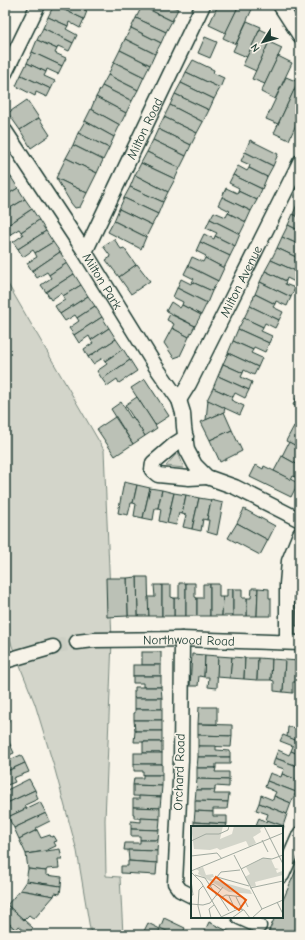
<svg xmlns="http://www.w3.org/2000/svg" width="305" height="940" font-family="'Comic Neue',sans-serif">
  <rect width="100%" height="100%" fill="#f7f3e8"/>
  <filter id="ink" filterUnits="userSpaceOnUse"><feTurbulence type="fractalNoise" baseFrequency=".025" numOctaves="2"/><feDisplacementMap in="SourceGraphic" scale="8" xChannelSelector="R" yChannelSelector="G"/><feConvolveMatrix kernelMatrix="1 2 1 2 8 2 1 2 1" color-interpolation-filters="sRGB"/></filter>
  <g filter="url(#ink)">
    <g fill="#d3d5ca" stroke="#79897f">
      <path d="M5,279l99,171 8,190 -7,180 1,56 14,1 3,58h-32l-14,-84 -22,-81 -20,-66 -23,-58 -7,-27z"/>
      <path d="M178,452l6,16 -18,-2z"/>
    </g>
    <g fill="#bbc1b6" stroke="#1f3d34">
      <path d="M5,5l6,2 -5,12h-1z"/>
      <path d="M54,5l30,14 -4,9 -11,-6 -1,4 -20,-9z"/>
      <path d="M54,5h23v1l10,5 -3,8z"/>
      <path d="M142,5h27l9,4 -6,12 -30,-15z"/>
      <path d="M218,5h21l-13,28 -17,-8z"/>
      <path d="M239,5h10l4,2 -17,37 -13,-6z"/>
      <path d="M142,6l30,15 -6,11 -30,-14z"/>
      <path d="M48,17l20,9 -2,3 11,6 -4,8 -30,-15z"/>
      <path d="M136,18l30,14 -5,11 -30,-15z"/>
      <path d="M247,21l14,6 -14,30 -14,-6z"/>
      <path d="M43,28l30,15 -4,8 -11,-5 -1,3 -20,-9z"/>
      <path d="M131,28l30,15 -6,11 -30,-15z"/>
      <path d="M260,29l12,6 -16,36 -13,-6z"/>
      <path d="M205,37l12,5 -7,16 -12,-5z"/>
      <path d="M125,39l30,15 -5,11 -30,-15z"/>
      <path d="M37,40l20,9 -2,4 11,5 -4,8 -30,-14z"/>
      <path d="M269,42l13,6 -17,36 -13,-5z"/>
      <path d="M120,50l30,15 -6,12 -30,-15z"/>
      <path d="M32,52l30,14 -4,8 -11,-5 -1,3 -19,-9z"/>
      <path d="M278,56l14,7 -17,36 -14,-7z"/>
      <path d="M193,60l21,10 -1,3 11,5 -4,10 -34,-16z"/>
      <path d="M114,62l30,15 -6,13 -30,-15z"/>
      <path d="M27,63l19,9 -2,4 11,5 -4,8 -30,-14z"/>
      <path d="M186,72l34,16 -6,11 -33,-16z"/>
      <path d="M21,75l30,14 -4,8 -11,-5 -1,4 -19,-10z"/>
      <path d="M108,75l30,15 -6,11 -30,-15z"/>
      <path d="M286,77l12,5 -20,42 -12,-5z"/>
      <path d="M181,83l33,16 -5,11 -34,-16z"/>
      <path d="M102,86l30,15 -6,12 -30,-16z"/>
      <path d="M294,90l6,2v24l-11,24 -15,-7z"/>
      <path d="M175,94l34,16 -6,12 -33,-17z"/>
      <path d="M96,97l30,16 -6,12 -29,-16z"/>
      <path d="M27,100l12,18 -19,12 -12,-17z"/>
      <path d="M170,105l33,17 -6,11 -33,-16z"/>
      <path d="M91,109l29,16 -6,12 -29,-16z"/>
      <path d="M164,117l33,16 -6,12 -33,-16z"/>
      <path d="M39,118l11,17 -19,13 -11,-18z"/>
      <path d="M85,121l29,16 -5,11 -31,-15z"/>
      <path d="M158,129l33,16 -5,11 -33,-16z"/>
      <path d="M78,133l31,15 -6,12 -30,-15z"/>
      <path d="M153,140l33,16 -6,12 -33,-16z"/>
      <path d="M250,140l28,14 -5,12 -28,-14z"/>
      <path d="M73,145l30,15 -6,13 -31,-15z"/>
      <path d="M147,152l33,16 -5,11 -34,-16z"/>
      <path d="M245,152l28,14 -6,11 -18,-9 1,-3 -9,-4z"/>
      <path d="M66,158l31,15 -10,20 -31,-15z"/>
      <path d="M141,163l34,16 -7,13 -33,-17z"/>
      <path d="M238,166l9,5 2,-3 18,9 -5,12 -29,-14z"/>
      <path d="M5,169l6,8 -6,4z"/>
      <path d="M135,175l33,17 -5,10 -33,-15z"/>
      <path d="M233,175l29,14 -5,11 -19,-9 1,-3 -10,-5z"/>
      <path d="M11,177l7,11 -13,8v-15z"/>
      <path d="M56,178l31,15 -7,14 -5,1 -4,-5z"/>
      <path d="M130,187l33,15 -5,12 -34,-16z"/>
      <path d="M18,188l7,11 -18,11 -2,-3v-11z"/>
      <path d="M226,188l11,5 1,-2 19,9 -6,11 -29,-14z"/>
      <path d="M222,197l29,14 -5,11 -18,-9 2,-2 -12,-6z"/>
      <path d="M124,198l34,16 -6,11 -33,-16z"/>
      <path d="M25,199l7,10 -27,18v-11l4,-3 -2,-3z"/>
      <path d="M298,202l2,1v15l-7,-4z"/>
      <path d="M32,209l7,11 -18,12 -2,-3 -10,6 -4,-6v-2z"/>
      <path d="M119,209l33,16 -6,12 -32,-16z"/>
      <path d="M214,212l12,5 2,-4 18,9 -6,12 -30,-15z"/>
      <path d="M293,214l7,4v13l-12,-6z"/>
      <path d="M210,219l30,15 -5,12 -20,-10 2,-3 -11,-5z"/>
      <path d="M39,220l7,11 -28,18 -5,-7 10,-7 -2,-3z"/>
      <path d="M114,221l32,16 -5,12 -33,-17z"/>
      <path d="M288,225l12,6v14l-18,-8z"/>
      <path d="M46,231l7,11 -18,11 -2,-3 -10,7 -5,-8z"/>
      <path d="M204,234l10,5 1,-3 20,10 -5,10 -30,-14z"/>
      <path d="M282,237l18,8v11l-3,-1 -1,2 -19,-9z"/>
      <path d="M114,239l7,10 3,-1 12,17 -17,12 -13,-17 5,-3 -8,-11z"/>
      <path d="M53,242l7,10 -28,19 -5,-8 10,-6 -2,-4z"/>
      <path d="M200,242l30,14 -6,12 -19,-10 1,-2 -10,-5z"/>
      <path d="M277,248l19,9 -1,4 5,2v10l-29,-13z"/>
      <path d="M60,252l7,11 -18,12 -2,-3 -10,6 -5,-7z"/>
      <path d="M192,257l11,5 2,-4 19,10 -6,13 -30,-15z"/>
      <path d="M271,260l29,13v3l-3,7 -10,-5 -1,3 -21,-10z"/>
      <path d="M67,263l7,11 -28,18 -5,-7 10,-7 -2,-3z"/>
      <path d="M137,264l13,17 -19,13 -12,-17z"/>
      <path d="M188,266l30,15 -6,10 -20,-9 2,-3 -10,-5z"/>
      <path d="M265,271l21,10 -1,3 10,4 -4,9 -31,-15z"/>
      <path d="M74,274l7,11 -18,11 -2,-3 -10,7 -5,-8z"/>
      <path d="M181,279l10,5 1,-2 20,9 -5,12 -30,-15z"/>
      <path d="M260,282l31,15 -4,9 -11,-5 -1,3 -20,-10z"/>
      <path d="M81,285l7,11 -28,18 -5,-8 10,-6 -2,-4z"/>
      <path d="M177,288l30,15 -6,12 -19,-10 1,-3 -10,-5z"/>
      <path d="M255,294l20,10 -2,3 10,5 -4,8 -29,-14z"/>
      <path d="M88,296l7,10 -18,12 -2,-3 -10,6 -5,-7z"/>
      <path d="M171,302l9,6 2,-3 19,10 -6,11 -29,-15z"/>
      <path d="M95,306l7,11 -28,18 -5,-7 10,-7 -2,-3z"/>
      <path d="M250,306l29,14 -4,8 -10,-5 -2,4 -19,-9z"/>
      <path d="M170,314l25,12 -6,11 -17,-9 2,-4 -7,-4z"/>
      <path d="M102,317l7,11 -18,12 -2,-4 -10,7 -5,-8z"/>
      <path d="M244,318l19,9 -2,4 11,5 -3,7 -31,-14z"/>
      <path d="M109,328l7,11 -28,18 -4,-8 9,-6 -2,-3z"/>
      <path d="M172,328l17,9 -9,19 -6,2 -10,-15z"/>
      <path d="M238,329l31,14 -4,9 -11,-5 -1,3 -20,-9z"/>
      <path d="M116,339l7,10 -18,12 -2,-3 -10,6 -5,-7z"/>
      <path d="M233,341l20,9 -2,3 11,5 -4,9 -30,-14z"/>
      <path d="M123,349l7,11 -28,19 -5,-8 10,-7 -2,-3z"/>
      <path d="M228,353l30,14 -4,8 -10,-5 -1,3 -20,-9z"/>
      <path d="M130,360l7,11 -18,12 -2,-4 -10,7 -5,-7z"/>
      <path d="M223,364l20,9 -2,4 11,5 -3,8 -31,-14z"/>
      <path d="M218,376l31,14 -4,8 -10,-5 -2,4 -20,-9z"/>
      <path d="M145,379l24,37 -14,9 -24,-37z"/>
      <path d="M213,388l20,9 -2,3 13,6 -4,9 -33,-15z"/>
      <path d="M300,390v18l-7,-3z"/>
      <path d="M137,397l20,31 -12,8 -20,-31z"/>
      <path d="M208,400l17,8 -1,4 -18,8z"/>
      <path d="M121,402l10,16 2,-1 12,19 -12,8 -22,-35z"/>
      <path d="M224,412l8,18 -22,10 -9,-18z"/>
      <path d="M115,417l18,27 -18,12 -18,-27z"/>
      <path d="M294,426l6,3v19l-14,-7z"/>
      <path d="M232,430l10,21 -22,11 -10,-22z"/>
      <path d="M289,442l11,6v18l-18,-10z"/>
      <path d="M282,456l18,10v13l-7,-3 -2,4 -17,-9z"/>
      <path d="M256,465l7,4 1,-3 34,17 -7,14 -41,-20z"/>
      <path d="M124,482l13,3 -4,18h-2l-3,12 -10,-2z"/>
      <path d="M137,485l13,3 -7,30 -9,-2 2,-12 -3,-1z"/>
      <path d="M150,488l12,2 -4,18h-3l-2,12 -10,-2z"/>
      <path d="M162,490l12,3 -7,30 -8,-2 2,-12 -3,-1z"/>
      <path d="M174,493l12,2 -4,19 -3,-1 -3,12 -9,-2z"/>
      <path d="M186,495l13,3 -7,31 -9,-2 3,-12 -4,-1z"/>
      <path d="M199,498l12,2 -4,20 -4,-1 -2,12 -9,-2z"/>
      <path d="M211,500l12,3 -6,32 -10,-3 2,-12h-2z"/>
      <path d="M244,509l31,17 -7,14 -31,-17z"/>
      <path d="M237,523l31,17 -8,15 -32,-17z"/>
      <path d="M137,577h11l1,39h-11z"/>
      <path d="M137,577l1,39h-10l-1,-38z"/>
      <path d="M106,578h21l1,38 -21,1z"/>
      <path d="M179,583h7v33h-12v-18h5z"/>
      <path d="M186,583h9v14l2,1v18h-11z"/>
      <path d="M203,584h7v32h-13v-18h6z"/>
      <path d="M210,584h9v13h4l-1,19h-12z"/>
      <path d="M154,585h8v31h-13l-1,-19h7z"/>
      <path d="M162,585h9v12l3,1v18h-12z"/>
      <path d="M252,588h6l-1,28h-10v-18h4z"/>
      <path d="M258,588l11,1v9h2v18h-14z"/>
      <path d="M227,589h6v27h-11l1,-19h4z"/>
      <path d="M233,589h9v9h5v18h-14z"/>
      <path d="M297,597h3v29h-4z"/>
      <rect x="142" y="652" width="19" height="13"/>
      <path d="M192,654l13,1 -1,22 -5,-1 -1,10h-8z"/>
      <path d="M205,655l13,1 -1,32 -9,-1 1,-10h-5z"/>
      <path d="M218,656l14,1 -2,21 -13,-1z"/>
      <path d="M232,657l13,1 -1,21 -14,-1z"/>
      <path d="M245,658h13l-1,22 -13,-1z"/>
      <path d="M258,658l14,1 -1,21h-14z"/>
      <path d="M272,659l13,1 -2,32 -9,-1v-10l-3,-1z"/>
      <path d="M285,660l14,1 -1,21h-5v11l-10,-1z"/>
      <path d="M299,661h1v21h-2z"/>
      <rect x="133" y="665" width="28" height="11"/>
      <path d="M133,676h28v11h-18v-4h-10z"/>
      <path d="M135,687h26l1,11h-28v-7h1z"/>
      <path d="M134,698h28v11h-27v-5l-1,1z"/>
      <path d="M199,707h18v17h-19z"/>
      <path d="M135,709h27v11h-28v-7h1z"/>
      <path d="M296,714h4v14v-5h-4z"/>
      <path d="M5,715l2,1 2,4 -1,3 -3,2z"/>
      <path d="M134,720h28v11h-27z"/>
      <path d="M198,724l34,1v11l-34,-1z"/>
      <path d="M288,727l12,1v14l-13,-5z"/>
      <path d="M135,731h27v11h-28z"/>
      <path d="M5,732l4,10 -4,2z"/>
      <path d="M198,735l34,1 -1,11 -33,-1z"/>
      <path d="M283,735l17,7v13l-9,-4 2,-5 -13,-5z"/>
      <path d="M9,742l5,11 -9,4v-13z"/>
      <rect x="143" y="742" width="19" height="11"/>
      <path d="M198,746h18v4l14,1v6h-32z"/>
      <path d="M278,750l11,5 2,-4 9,4v12l-25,-9z"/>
      <rect x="134" y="753" width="28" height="11"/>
      <path d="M21,755l4,8 -20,9v-10z"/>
      <path d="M198,757h32v7h-14v4h-19z"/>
      <path d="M275,758l25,9v14l-18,-7 2,-5 -11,-4z"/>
      <path d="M25,763l4,9 -16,6 2,4 -10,4v-14z"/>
      <path d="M134,764h28v11h-19v-4h-9z"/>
      <path d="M197,768h19l-1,4h14v8l-32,-1z"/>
      <path d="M270,773l11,4 1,-3 18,7 -4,11 -29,-11z"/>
      <path d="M143,775h19v11l-29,-1 1,-7h9z"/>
      <path d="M29,779l6,11 -30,14v-13z"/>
      <path d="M197,779l32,1v7l-14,-1v4h-19z"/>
      <path d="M267,781l29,11 -5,11 -17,-7 2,-4 -11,-5z"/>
      <path d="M133,785l29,1 -1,11 -28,-1z"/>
      <path d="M35,790l3,9 -13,6 2,3 -19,9 -3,-7v-6z"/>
      <path d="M196,790h19l-1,4h15l-1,8 -33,-1z"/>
      <path d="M261,795l12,5 1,-4 17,7 -4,11 -28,-11z"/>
      <path d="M139,796l22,1 -1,11 -27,-1v-8h6z"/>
      <path d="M195,801l33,1 -1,7h-14v3l-18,-1z"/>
      <path d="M40,802l6,11 -32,15 -6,-11z"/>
      <path d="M259,803l28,11 -4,12 -17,-6 2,-6 -12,-4z"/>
      <path d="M133,807l27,1v11l-26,-1v-4h-1z"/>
      <path d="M195,811l18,1v4h14v8l-33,-2z"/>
      <path d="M46,813l4,8 -14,7 1,2 -18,9 -5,-11z"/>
      <path d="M141,818l19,1 -1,11 -28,-1v-8l10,1z"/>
      <path d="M259,818l7,4 1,-2 17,6 -2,5v-4h-21l-5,-2z"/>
      <path d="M194,822l33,2 -1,3h-32z"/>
      <path d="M131,829l28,1 -1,10h-18v-4h-9z"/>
      <path d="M37,830l4,8 9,-3 1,2 3,-1 3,5 -3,1 2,4 -11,5 -19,3 -7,-15z"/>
      <path d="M140,840h18l-1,11 -33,-1 1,-7h15z"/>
      <path d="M60,849l2,10h-4l1,9 -12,1 -1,2 -18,-2 -2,-15z"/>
      <path d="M128,850l29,1v12l-28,-2z"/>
      <path d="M128,861l29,2 -1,12 -35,-2v-7h7z"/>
      <path d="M300,861v62l-5,12h-28l8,-18h7v-15z"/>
      <path d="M28,869l18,2v4l16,2 -1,9 -35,-5z"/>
      <path d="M26,881l35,5 -1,8 -5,-1 -1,3 -34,-6z"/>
      <path d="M20,890l34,6 -20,23 -5,-4 -5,5 -17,-15z"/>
      <path d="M7,905l26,23 -5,6 -9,-8 -3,4 -11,-10v-12z"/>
      <path d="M164,918l21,10 -3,7h-7l-15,-7z"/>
      <path d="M5,920l11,10 -3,3 2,2h-10z"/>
      <path d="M209,922l25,12v1h-31z"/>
      <path d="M148,923l12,6 -3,6h-15z"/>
    </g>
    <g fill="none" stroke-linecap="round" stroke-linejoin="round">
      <path stroke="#cccfc4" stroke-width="14" stroke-dasharray="14 7" stroke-linecap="butt" d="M53,647l24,-5"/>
      <defs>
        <g id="minor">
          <path d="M280,5l20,31"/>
          <path d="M5,73l33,-68"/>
          <path id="s1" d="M5,131l80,121 71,115 23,33 4,13 1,14 3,23 8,15 12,12 28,10 65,33"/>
          <path id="s2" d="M85,252l118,-247"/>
          <path id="s3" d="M179,400l10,-16 111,-222"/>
          <path d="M186,437l-11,7 -22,19 -1,7 6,5 31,3 18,-1"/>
          <path d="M182,639l-1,121 -6,123 5,7 12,6"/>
          <path id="s4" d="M77,642l17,-2 88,-1 118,4"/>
          <path d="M287,642v-58l2,-23 11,-27"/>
          <path d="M5,661l48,-14"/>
          <path d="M282,875l18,-41"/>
          <path d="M239,917l20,9"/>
        </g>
      </defs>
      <use href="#minor" stroke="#1f3d34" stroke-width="17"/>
      <use href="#minor" stroke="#f7f3e8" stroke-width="14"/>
    </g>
  </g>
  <g text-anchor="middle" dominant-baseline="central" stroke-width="3.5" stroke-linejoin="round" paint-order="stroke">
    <g font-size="13" fill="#1f3d34" stroke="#f7f3e8">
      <text stroke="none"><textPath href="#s2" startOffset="137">Milton Road</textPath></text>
      <text stroke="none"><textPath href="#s1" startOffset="179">Milton Park</textPath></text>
      <text stroke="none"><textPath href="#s3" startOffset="134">Milton Avenue</textPath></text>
      <text stroke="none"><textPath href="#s4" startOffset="112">Northwood Road</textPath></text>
      <text transform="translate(179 772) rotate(-88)">Orchard Road</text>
    </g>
  </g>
  <g transform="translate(191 826)">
    <rect width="92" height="92" fill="#f7f3e8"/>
    <path d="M0,0h32l-3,13 12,-5 2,-8 30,1 -4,2 1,3 -8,5 3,6 -7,4 -3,-6 -26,9 -3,-2 -7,2 -16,-1zM72,32l8,1 4,9 4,1 -3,1 1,3 5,-2 1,4 -28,7 1,4 -6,1 -5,-10 5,-3 -4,-7zM12,41l3,8 7,-1 1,3 -4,1 4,2 36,10 2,4 -23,-2 -31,-18 1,-3 -3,-2z" fill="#d3d5ca"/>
    <path fill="none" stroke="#a1aaa0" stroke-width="1" d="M73,0l19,38M71,14l6,12M0,15l15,-7h13l9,-4 1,-4M43,29l28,54M0,30l26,-3 5,6M50,43l22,-11 9,1 11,-4M0,45l92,-38M0,46l10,10 21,36M4,49l10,3 12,18M26,51l32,9M26,51l4,-5 19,-2M0,54l2,15h-2M19,60l3,-2 8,6M59,62l33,-7M27,68l11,17M38,70l6,13M31,71l4,-2 17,2 5,10M45,71l6,12M86,76l6,12M0,78l12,1 7,-2 13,-16M30,91l17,-8 6,1 6,8M10,92l-3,-12 1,-16 4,-4M20,92l-2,-9 5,-4M41,92l11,-8M61,92l10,-9 21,-9"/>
    <path fill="#e8590c" fill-opacity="0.15" stroke="#e8590c" stroke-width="2" d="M25,51l30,23 -7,10 -31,-23z"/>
    <rect width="92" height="92" fill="none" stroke="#1f3d34" stroke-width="2"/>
  </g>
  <rect width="305" height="940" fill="none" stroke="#f7f3e8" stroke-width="20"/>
  <rect x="10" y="10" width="285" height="920" fill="none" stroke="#1f3d34" stroke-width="1.5" filter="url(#ink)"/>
  <g transform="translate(263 42) rotate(233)" stroke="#f7f3e8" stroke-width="3" paint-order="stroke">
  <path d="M0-3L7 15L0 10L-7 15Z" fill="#1f3d34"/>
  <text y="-6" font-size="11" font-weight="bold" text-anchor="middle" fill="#1f3d34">N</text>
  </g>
</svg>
